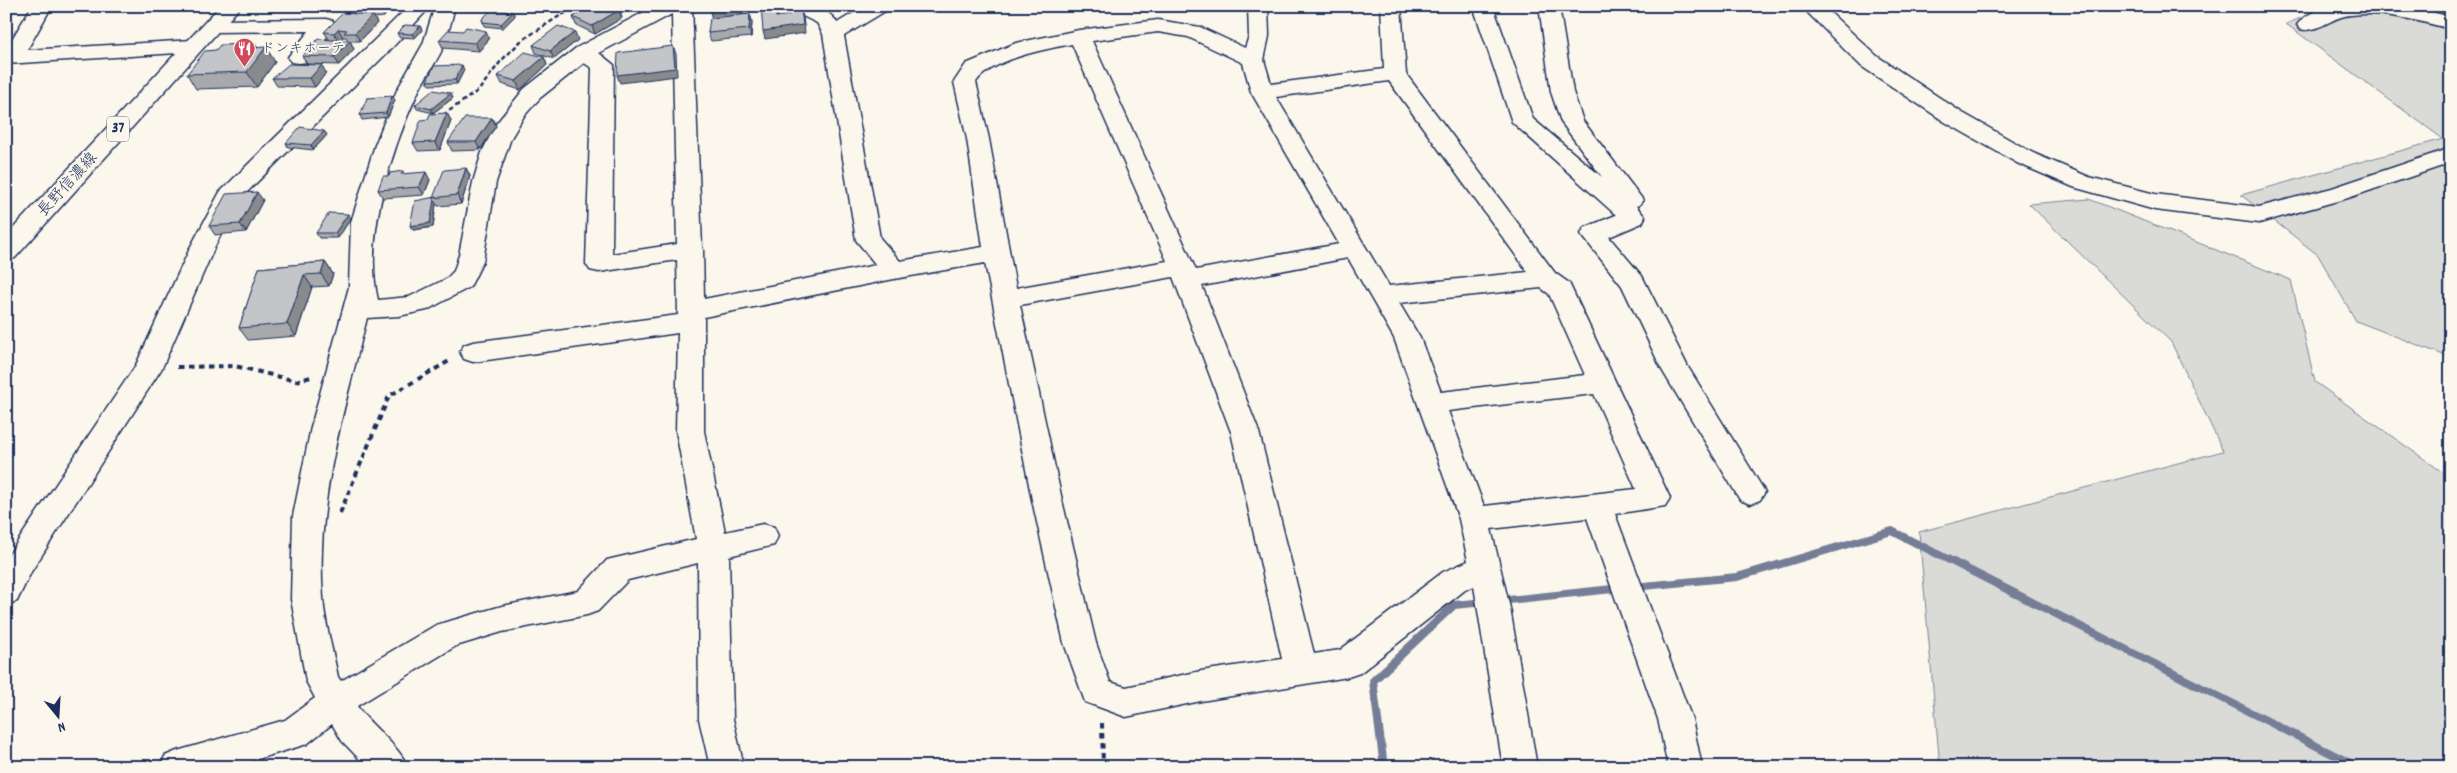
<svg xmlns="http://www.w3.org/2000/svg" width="2457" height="773" font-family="Dekko,'Klee One',sans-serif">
  <rect width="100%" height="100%" fill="#fbf7ec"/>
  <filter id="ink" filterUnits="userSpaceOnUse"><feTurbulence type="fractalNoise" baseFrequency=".02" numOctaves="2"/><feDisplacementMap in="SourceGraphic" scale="10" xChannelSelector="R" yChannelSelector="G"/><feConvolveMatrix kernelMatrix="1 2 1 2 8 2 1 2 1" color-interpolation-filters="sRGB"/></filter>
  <g filter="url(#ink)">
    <g fill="#dadad7" stroke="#7a849a">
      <path d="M2330,6h121v352l-95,-37 -38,-66 -77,-60 202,-56 -157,-115z"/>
      <path d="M2089,199l202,81 24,102 136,96v289h-511l-21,-235 304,-81 -52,-109 -142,-138z"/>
    </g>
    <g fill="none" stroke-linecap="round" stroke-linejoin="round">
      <g stroke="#747e96" stroke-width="8">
        <path d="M1633,587l104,-10 155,-46 466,236"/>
        <path d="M1499,601l123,-13"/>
        <path d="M1384,767l-11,-86 81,-76 31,-3"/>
      </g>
      <defs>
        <g id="minor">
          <path d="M32,6h20l-25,44 166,-10 7,2 4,4 -4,4 -7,2 -187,12v-15z"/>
          <path d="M409,6h22l-42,45 -151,150 -23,45 -53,122 -131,204 -14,29 -11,4 2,-49 128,-191 55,-119 29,-54z"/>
          <path d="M435,6h20c-3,12 -6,25 -10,37 -6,16 -18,31 -26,47 -27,57 -56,147 -41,210l31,-3 37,-18 8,-8 5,-16 14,-73 9,-30 14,-28 28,-35 52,-41 68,-36 12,-6h36l10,241 1,3 1,49 172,-34 -20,-25 -33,-206 -6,-11 -27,-13 -3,-4c18,0 40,-2 50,17l28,-17h25l-3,4 -43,26 36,202 20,23 83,-14 -16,-108 -13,-57 12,-18 50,-21 63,-13 79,-10 42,7 45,21 4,-12 -1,-30h20l1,30 -5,24 7,24 113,-15 -3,-63h20l5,68 149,199 14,10 101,215 -5,8 -50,8 77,205 10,48h-34l-10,-48 -71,-201 -96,11 19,79 27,159h-34l-29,-181 -9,4 -105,83 -12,4 -147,24 -75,16 -41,-15 -21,-59 -32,-143 -47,-237 -91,16 -190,38v114l21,101 38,-8 11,3 4,9 -4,9 -45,11 4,163 11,48h-34l-11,-48 -1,-156 -70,17 -30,31 -11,4 -85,17 -46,14 -99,60c15,22 40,37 51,61h-41l-25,-26 -10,-17 -25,20 -75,23h-72l5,-11 12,-5 108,-31 30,-22 -9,-17 -15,-82 2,-83 18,-89 38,-140 2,-65 24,-77 22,-55 26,-46zM672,14l5,230 -65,10 2,-189 -15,-12zM1158,32l30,5 55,26 8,29 88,152 -143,26 -104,-229zM1072,44l95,217 -151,27 -27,-149 -13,-57c16,-23 69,-33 96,-38zM584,63l8,5 -6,196 4,6 9,2 78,-12 1,55 -205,27 -9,3 -4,7 4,7 9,3 205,-29 -2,98 20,108 -89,21 -29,31 -76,15 -66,19 -95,56 -3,-4c-5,-26 -13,-53 -15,-79 -8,-95 21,-188 44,-280l32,-2 28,-6 43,-23 13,-26 13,-79 15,-44 13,-22 16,-18zM1389,81l139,191 -139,14 -113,-189zM1348,258l46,80 65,181 9,42 -25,11 -103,78 -26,4 -55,-222 -57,-146zM1173,277l58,155 51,227 -81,12 -75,16 -16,-5 -14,-39 -34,-143 -42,-195zM1541,288l8,6 36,81 -144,17 -21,-54 -21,-35zM1594,394l42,95 -152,17 -36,-95z"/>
          <path d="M1473,6h20l40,113 69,58 -41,-55 -10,-30 -12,-86h20l14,86 10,29 60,79 -4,5 -3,1 9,11 -3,6 -33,14 33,39 46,91 77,125 -5,8 -10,4 -10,-4 -78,-130 -40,-84 -41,-52 3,-6 32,-13 -104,-93z"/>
          <path d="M1801,6h22l54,50 84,56 72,41 56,24 66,17 104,13 73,-19 119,-40v15l-103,35 -89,25 -104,-13 -82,-23 -56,-24 -72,-41 -84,-56z"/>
          <path d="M2329,6h79l43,11v12c-33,-8 -66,-18 -100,-14 -19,1 -33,19 -51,14l-3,-4c6,-9 21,-16 32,-19z"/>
          <path d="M326,19l7,2 3,4 -29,37 -8,1 -8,-1 -3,-5 21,-26 -96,1 -7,-2 -3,-4 3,-4 7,-2z"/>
        </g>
        <path id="major" d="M220,6h21l-226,252 -9,2v-24z"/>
      </defs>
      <use href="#minor" stroke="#1b2f5e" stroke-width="3"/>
      <use href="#major" stroke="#1b2f5e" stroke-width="3"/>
      <path stroke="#1b2f5e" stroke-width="2.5" stroke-dasharray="4.5 3" stroke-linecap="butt" d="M443,115l36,-25 22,-29 20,-20 40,-26 21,-9"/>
      <g stroke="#1b2f5e" stroke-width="4" stroke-dasharray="5.5 4.5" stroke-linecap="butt">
        <path d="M177,367l58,-1 61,15 15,-4"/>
        <path d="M340,513l49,-117 62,-36"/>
        <path d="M1102,723l1,44"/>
      </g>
      <use href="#minor" fill="#fbf7ec" fill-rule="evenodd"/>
      <use href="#major" fill="#fbf7ec" fill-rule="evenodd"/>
    </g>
    <g fill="#a8a9ad" stroke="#1b2f5e" fill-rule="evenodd">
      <path d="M351,6h37l1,2 -5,9 -10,1 3,5 -17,18h-10l4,8 -15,16 -32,-1 -5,-8 27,-17 -5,-7 21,-19zM343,37h3l2,3h-8z"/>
      <path d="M509,6h13l-2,3z"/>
      <path d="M616,6h17l-9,5z"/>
      <path d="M619,10l3,8 -27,16 -19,-9 -3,-8z"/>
      <path d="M710,11l36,3 -14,2 18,-2 2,8 -1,15 -40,4 -3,-8 4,-15z"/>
      <path d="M515,16l-12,12 -19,-2 -2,-7z"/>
      <path d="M420,26l2,4 -7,8 -16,-1 -2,-4z"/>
      <path d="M463,31l26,8 -10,12 -36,-3 -4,-8z"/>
      <path d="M578,40l-24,19 -18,-6 -3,-8z"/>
      <path d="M255,44l2,3 18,15 -18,25 -61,2 -9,-15z"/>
      <path d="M544,57l3,8 -27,25 -18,-6 -4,-8z"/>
      <path d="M2451,62v7l-4,-2z"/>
      <path d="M464,70l-7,14 -28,1 -2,-4z"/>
      <path d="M326,73l-11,14 -38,-1 -5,-8z"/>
      <path d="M451,93l2,5 -20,15 -16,-4 -2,-4z"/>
      <path d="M395,100l-7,17 -26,3 -2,-5z"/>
      <path d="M447,113l4,8 -11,29 -22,1 -5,-8 15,-24z"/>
      <path d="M492,118l4,8 -16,24 -28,1 -4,-9z"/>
      <path d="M324,131l3,4 -14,15 -25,-3 -2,-4z"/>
      <path d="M466,168l4,8 -9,28 -23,2 -2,-2 -3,23 -20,3 20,-32z"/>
      <path d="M403,171l1,3 26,6 -6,15 -41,3 -5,-8 11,-14z"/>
      <path d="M263,200l-17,32 -31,3 -6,-9z"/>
      <path d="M351,218l-13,20h-19l-3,-5z"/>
      <path d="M325,262l8,12 -4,12 -17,1 -16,49 -48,4 -9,-12 20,-60z"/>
    </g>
    <g fill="#888a8d" stroke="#1b2f5e">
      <path d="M386,6h2l1,2 -5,9 -2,-4z"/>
      <path d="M489,6h13l-12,2z"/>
      <path d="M622,6h11l-9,5z"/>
      <path d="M741,6h5v8l-34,5 -2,-8z"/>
      <path d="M776,6l2,5v14l-2,-8z"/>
      <path d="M801,9l2,8 2,16 -40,6 -2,-8z"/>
      <path d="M619,10l3,8 -27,16 -3,-8z"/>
      <path d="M513,12l2,4 -12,12 -2,-4z"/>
      <path d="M750,14l2,8 -1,15 -2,-8z"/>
      <path d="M373,15l4,8 -17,18 -5,-8z"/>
      <path d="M420,26l2,4 -7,8 -3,-4z"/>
      <path d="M338,29l5,8 -4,4 -5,-8z"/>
      <path d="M486,31l3,8 -10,12 -4,-8z"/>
      <path d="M575,32l3,8 -24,19 -4,-8z"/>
      <path d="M350,41l4,8 -15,16 -5,-8z"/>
      <path d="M255,44l6,10 5,-7 9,15 -18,25 -10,-15 5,-24z"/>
      <path d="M673,46l3,8 1,22 -57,7 -3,-8z"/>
      <path d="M544,57l3,8 -27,25 -4,-9z"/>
      <path d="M322,65l4,8 -11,14 -5,-9z"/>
      <path d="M462,65l2,5 -7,14 -2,-4z"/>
      <path d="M451,93l2,5 -20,15 -2,-4z"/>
      <path d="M392,96l3,4 -7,17 -2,-4z"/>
      <path d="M447,113l4,8 -11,29 -5,-8z"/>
      <path d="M492,118l4,8 -16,24 -4,-8z"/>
      <path d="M324,131l3,4 -14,15 -2,-5z"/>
      <path d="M466,168l4,8 -9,28 -4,-9z"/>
      <path d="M426,172l4,8 -6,15 -5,-8z"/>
      <path d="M257,192l6,8 -17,32 -6,-8z"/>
      <path d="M434,200l2,4 -3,23 -20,3 -3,-4z"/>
      <path d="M348,214l3,4 -13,20 -3,-5z"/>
      <path d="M325,262l8,12 -4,12 -8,-12z"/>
      <path d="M304,275l8,12 -16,49 -9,-12z"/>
    </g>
    <g fill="#c3c5c9" stroke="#1b2f5e">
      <path d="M386,6l-4,7 -16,1 -21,-1 5,-6z"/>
      <path d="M593,6h19l7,4 -27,16 -19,-9z"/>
      <path d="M710,6h31l-31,5z"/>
      <path d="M761,6h15v11l13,-2v-4l12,-2 2,16 -40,6z"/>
      <path d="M492,9l21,3 -12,12 -18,-2 -1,-3z"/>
      <path d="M343,13l30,2 -18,18h-11l3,-3 -9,-1 -4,4 -10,-1z"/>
      <path d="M750,14l-1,15 -41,4 2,-15z"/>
      <path d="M405,25l15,1 -8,8 -15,-1z"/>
      <path d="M558,26l17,6 -25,19 -17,-6z"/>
      <path d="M466,27l20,4 -11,12 -36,-3 9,-10 15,1z"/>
      <path d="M318,39l32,2 -16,16 -32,-1z"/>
      <path d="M255,44l-3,4 14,-1 -19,25 -60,2 18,-23 11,-1 4,-5z"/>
      <path d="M673,46l2,22 -58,7 1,-22z"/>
      <path d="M525,52l19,5 -28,24 -18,-5z"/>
      <path d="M289,64l33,1 -12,13h-38z"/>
      <path d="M462,65l-7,15 -28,1 7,-15z"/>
      <path d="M433,90l18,3 -20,16 -16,-4z"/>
      <path d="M392,96l-6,17 -26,2 7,-17z"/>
      <path d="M447,113l-12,29 -22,1 8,-23 7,-1 2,-5z"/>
      <path d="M465,118h27l-16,24h-28z"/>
      <path d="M300,127l24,4 -13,14 -25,-2z"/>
      <path d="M466,168l-9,27 -24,3 11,-28z"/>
      <path d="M403,171l-2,3 25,-2 -7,15 -41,3 5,-14h6l1,-3z"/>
      <path d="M257,192l-17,32 -31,2 17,-32z"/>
      <path d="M435,197l-2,1 1,2 -4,23 -20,3 5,-25z"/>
      <path d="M329,213l19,1 -13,19h-19z"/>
      <path d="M325,262l-4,12 -17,1 -17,49 -48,4 20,-60z"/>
    </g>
  </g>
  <defs>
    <symbol id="restaurant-pin" viewBox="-11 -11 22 30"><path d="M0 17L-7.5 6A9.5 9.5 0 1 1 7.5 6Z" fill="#d1495b" stroke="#fbf7ec"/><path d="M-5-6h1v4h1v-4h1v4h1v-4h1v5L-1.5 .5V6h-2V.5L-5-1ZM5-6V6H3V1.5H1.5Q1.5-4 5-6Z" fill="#fff"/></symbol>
  </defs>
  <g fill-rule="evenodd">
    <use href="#restaurant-pin" x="232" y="36" width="25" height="34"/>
  </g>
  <g text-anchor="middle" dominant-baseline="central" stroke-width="4" stroke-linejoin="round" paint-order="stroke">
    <g font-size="14" fill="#1b2f5e" stroke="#fbf7ec" text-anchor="start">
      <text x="261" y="49">ドンキホーテ</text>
    </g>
    <rect fill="#fbf7ec" stroke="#5e6b89" stroke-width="1" x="107" y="116.5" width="22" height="25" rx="4"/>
    <g font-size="15" font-weight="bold" fill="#1b2f5e">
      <text x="118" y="129">37</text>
    </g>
    <g font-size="16" fill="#1b2f5e" stroke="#fbf7ec">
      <text transform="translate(68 185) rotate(-48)">長野信濃線</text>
    </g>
  </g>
  <rect width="2457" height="773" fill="none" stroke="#fbf7ec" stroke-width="25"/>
  <rect x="12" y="12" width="2432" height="748" fill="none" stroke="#1b2f5e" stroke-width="2" filter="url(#ink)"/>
  <g transform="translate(58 716) rotate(162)" stroke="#fbf7ec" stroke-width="4" paint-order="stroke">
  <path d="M0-4L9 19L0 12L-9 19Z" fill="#1b2f5e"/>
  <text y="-8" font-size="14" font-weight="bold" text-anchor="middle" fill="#1b2f5e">N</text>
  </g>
</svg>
